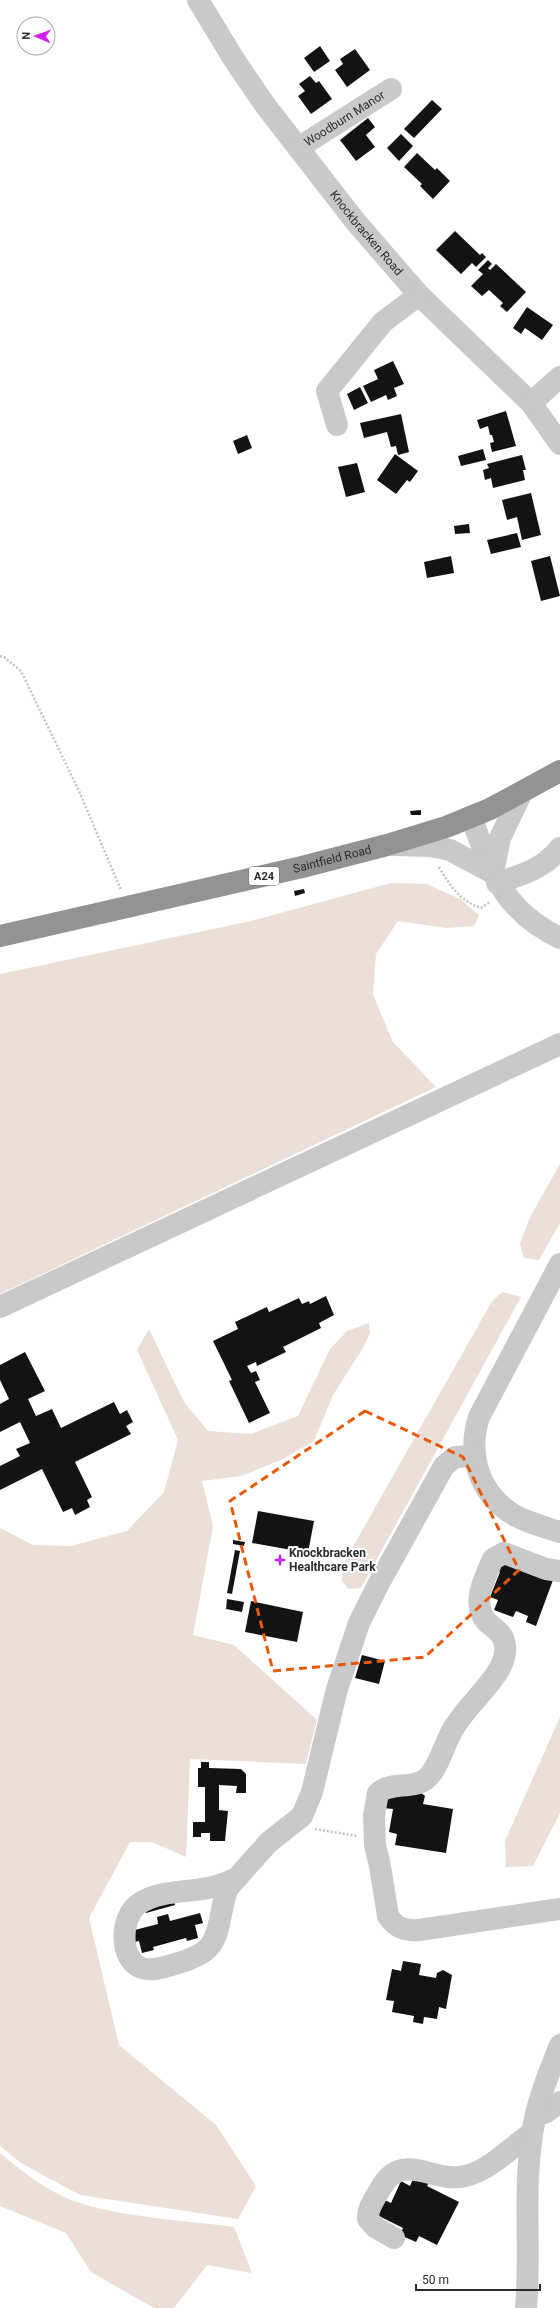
<svg xmlns="http://www.w3.org/2000/svg" width="560" height="2308" font-family="Roboto,sans-serif">
  <rect width="100%" height="100%" fill="#fff"/>
  <g fill="#ebdfd8">
    <path d="M391,883l36,1 33,15 19,16 -5,11 -28,2 -48,-7 -22,33 -3,41 20,47 43,45 -436,207v-320l251,-53z"/>
    <path d="M560,1164v59l-21,37 -15,-2 -4,-14 10,-27z"/>
    <path d="M502,1292l19,5 -160,291 -13,1 -6,-8v-15l149,-263z"/>
    <path d="M369,1323l1,10 -7,15 -30,47 -19,46 -31,18 -42,17 -39,5 11,45 -20,109 41,10 83,75 -11,44 -116,-5 -4,98 -34,-15h-22l-41,76 30,127 97,80 40,61 -18,33 -158,-24 -59,-32 -21,-17v-618l33,17 38,1 56,-15 37,-39 14,-52 -41,-90 12,-21 35,73 24,29 43,3 47,-18 32,-67 17,-18z"/>
    <path d="M560,1717v96l-27,53 -27,1 -1,-26z"/>
    <path d="M0,2153c20,17 50,40 74,48 48,17 110,19 160,26l18,46 -45,-8 -33,43h-20l-63,-36 -25,-39 -66,-27z"/>
  </g>
  <g fill="#131313">
    <path d="M320,46l10,15 -16,11 -10,-14z"/>
    <path d="M355,49l15,21 -23,17 -12,-17 8,-6 -3,-5z"/>
    <path d="M310,76l6,7 3,-2 13,18 -21,15 -13,-18 7,-5 -6,-7z"/>
    <path d="M432,100l10,9 -28,29 -10,-9z"/>
    <path d="M368,118l7,9 -9,8 9,12 -19,14 -16,-21z"/>
    <path d="M401,134l12,12 -14,15 -12,-13z"/>
    <path d="M417,153l18,17 2,-2 13,13 -17,18 -13,-13 2,-2 -18,-17z"/>
    <path d="M455,231l25,24 2,-2 4,4 -10,10 -4,-4 -11,11 -25,-24z"/>
    <path d="M488,260l4,4 -4,4 2,2 6,-6 30,28 -19,20 -7,-6 3,-3 -14,-13 -7,6 -11,-10 12,-12 -5,-4z"/>
    <path d="M527,307l26,18 -11,15 -17,-12 -4,6 -8,-6z"/>
    <path d="M393,361l11,23 -10,4 3,8 -9,4 -2,-5 -15,7 -8,-16 15,-7 -4,-9z"/>
    <path d="M360,387l8,16 -14,7 -7,-16z"/>
    <path d="M506,411l10,35 -24,6 -2,-9 4,-1 -2,-7h-2l-2,-9 -8,3 -3,-9z"/>
    <path d="M401,414l8,38 -11,3 -2,-9 -5,1 -4,-15 -23,6 -4,-15z"/>
    <path d="M247,435l5,13 -14,6 -5,-13z"/>
    <path d="M483,449l3,11 -25,6 -3,-10z"/>
    <path d="M395,454l23,17 -8,11 -3,-2 -11,14 -19,-14z"/>
    <path d="M522,455l4,15h-3l2,10 -32,8 -2,-10 -6,2 -2,-10 6,-2 -2,-4z"/>
    <path d="M357,463l8,29 -19,5 -8,-30z"/>
    <path d="M531,493l10,42 -19,5 -5,-23 -10,3 -5,-20z"/>
    <path d="M469,524l1,9 -15,1 -1,-8z"/>
    <path d="M517,533l4,14 -30,7 -4,-14z"/>
    <path d="M451,556l3,17 -27,5 -3,-16z"/>
    <path d="M550,556l10,40 -19,5 -10,-40z"/>
    <path d="M421,810v5h-10l-1,-4z"/>
    <path d="M304,889l1,4 -10,3 -1,-5z"/>
    <path d="M326,1296l8,19 -15,8 2,5 -38,19 3,5 -29,14 -1,-4 -9,4 4,7 5,-2 4,9 -5,2 15,31 -21,10 -20,-42 3,-1 -19,-39 25,-12 -3,-7 32,-15 2,5 30,-14 3,6 7,-3 1,3z"/>
    <path d="M25,1352l20,39 -17,8 8,17 16,-7 9,19 53,-26 6,12 7,-4 6,12 -7,4 5,8 -56,28 17,35 -5,3 3,7 -15,8 -3,-7 -9,4 -21,-43 -42,21v-24l20,-10 -4,-7 14,-6 -10,-21 -20,10v-28l9,-5 -9,-19v-15z"/>
    <path d="M258,1511l56,10 -6,32 -56,-10z"/>
    <path d="M233,1540l12,2 -1,4 -11,-2z"/>
    <path d="M235,1550l5,1 -8,43 -5,-1z"/>
    <path d="M501,1556l52,24 -17,46 -10,-4 2,-6 -12,-5 -3,6 -19,-7 4,-10 -8,-3 10,-25 -5,-2z"/>
    <path d="M227,1599l17,3 -2,10 -16,-3z"/>
    <path d="M251,1601l52,11 -6,30 -52,-10z"/>
    <path d="M362,1655l23,6 -6,23 -24,-6z"/>
    <path d="M201,1762h8v6l32,1 5,5v19h-10l1,-7 -18,-1v25l9,1 -3,30h-15v-8h-9v4h-8v-15h12v-35h-7v-19h3z"/>
    <path d="M420,1792l5,4 -2,8 30,5 -7,44 -51,-8 2,-11 -8,-2 4,-23 -10,-1 3,-15z"/>
    <path d="M173,1896l2,9 -29,8 -2,-9z"/>
    <path d="M200,1913l3,10 -8,2 3,13 -11,3 -1,-3 -33,9 1,3 -12,3 -3,-12 -9,2 -3,-11 31,-8 -1,-7 11,-3 2,7z"/>
    <path d="M403,1961l18,3 -2,11 17,3 1,-5 6,-3 9,5 -6,34 -7,-2 -2,12 -13,-2 -1,7 -10,-2 1,-6 -22,-4 2,-11 -8,-1 6,-31 9,2z"/>
    <path d="M416,2172l15,7 -4,7 32,16 -22,43 -18,-9 -3,6 -16,-7 3,-7 -30,-15 7,-15 11,5 10,-22 9,5z"/>
  </g>
  <g fill="none" stroke-linecap="round" stroke-linejoin="round">
    <g stroke="#c3c3c3" stroke-width="2.5" stroke-dasharray="2 2" stroke-linecap="butt">
      <path d="M0,656l4,1 17,14 58,120 42,99"/>
      <path d="M439,867c11,19 21,34 42,41l9,-6"/>
      <path d="M315,1829l42,7"/>
    </g>
    <g stroke="#c9c9c9" stroke-width="22">
      <path id="s1" d="M198,0l37,61 30,44 90,116 64,74 112,108 29,41"/>
      <path id="s2" d="M298,148l93,-59"/>
      <path d="M531,403l29,-26"/>
      <path d="M337,425l-10,-34 56,-69 36,-27"/>
      <path d="M471,817c21,55 31,93 89,121"/>
      <path d="M393,845l38,1 19,4 43,23"/>
      <path d="M493,873l7,-35 22,-46"/>
      <path d="M497,883c24,-8 47,-14 63,-35"/>
      <path d="M560,1264l-81,153c-12,38 0,77 35,98 14,8 31,12 46,17"/>
      <path d="M0,1307l560,-263"/>
      <path d="M560,1571l-14,-2 -42,-16 -11,6c-8,18 -22,45 -7,62 7,7 16,11 18,20 3,9 0,19 -4,27 -12,21 -32,37 -45,58 -10,14 -16,43 -29,53 -14,11 -35,2 -48,14l-4,22 1,30 5,21 8,50c8,12 17,15 31,14l141,-21"/>
      <path d="M236,1878c-30,18 -69,8 -96,25 -20,12 -22,57 2,65 11,4 25,-2 36,-5 11,-3 24,-8 32,-17 12,-17 10,-40 18,-58l41,-46 33,-26 10,-24 25,-103 22,-66 19,-38 66,-119 11,-9 20,-1"/>
      <path d="M537,2112l8,1 15,-11"/>
      <path d="M394,2238l-19,-11 -7,-8c-1,-10 6,-19 11,-28 24,-45 55,-4 90,-16 23,-7 42,-28 63,-42"/>
      <path d="M526,2308c5,-57 -3,-116 6,-173 4,-31 17,-62 28,-90"/>
    </g>
    <path stroke="#939393" stroke-width="22" id="s3" d="M0,936l302,-69 85,-22 59,-18 44,-18 70,-38"/>
  </g>
  <path fill="none" stroke="#e8590c" stroke-width="3" stroke-dasharray="8 5" stroke-linejoin="round" d="M365,1411l98,46 56,113 -94,87 -152,14 -43,-170z"/>
  <path fill="#d21ff2" stroke="#fff" stroke-width="1.5" d="M278 1554h4v4h4v4h-4v4h-4v-4h-4v-4h4z"/>
  <g text-anchor="middle" dominant-baseline="central" stroke-width="4" stroke-linejoin="round" paint-order="stroke">
    <rect fill="#fff" stroke="#6b6b6b" stroke-width="1" x="249" y="867" width="30" height="18" rx="3"/>
    <g font-size="11" font-weight="bold" fill="#2c2c2c">
      <text x="264" y="876">A24</text>
    </g>
    <g font-size="12" fill="#2c2c2c" stroke="#fff">
      <text stroke="none"><textPath href="#s2" startOffset="55">Woodburn Manor</textPath></text>
      <text stroke="none"><textPath href="#s1" startOffset="288">Knockbracken Road</textPath></text>
      <text stroke="none"><textPath href="#s3" startOffset="341">Saintfield Road</textPath></text>
    </g>
    <g font-size="12" font-weight="bold" fill="#2c2c2c" stroke="#fff" text-anchor="start">
      <text x="289" y="1553">Knockbracken<tspan x="289" dy="14">Healthcare Park</tspan></text>
    </g>
  </g>
  <g transform="translate(36 36) rotate(272)"><circle r="19" fill="#ffffff" stroke="#ababab"/>
  <path d="M0-3L7 15L0 10L-7 15Z" fill="#d21ff2"/>
  <text y="-6" font-size="11" font-weight="bold" text-anchor="middle" fill="#2c2c2c">N</text>
  </g>
  <path d="M416 2284v6h124v-6" fill="none" stroke="#2c2c2c" stroke-width="2"/>
  <text x="422" y="2284" font-size="12" fill="#2c2c2c" stroke="#ffffff" stroke-width="3" paint-order="stroke">50 m</text>
</svg>
